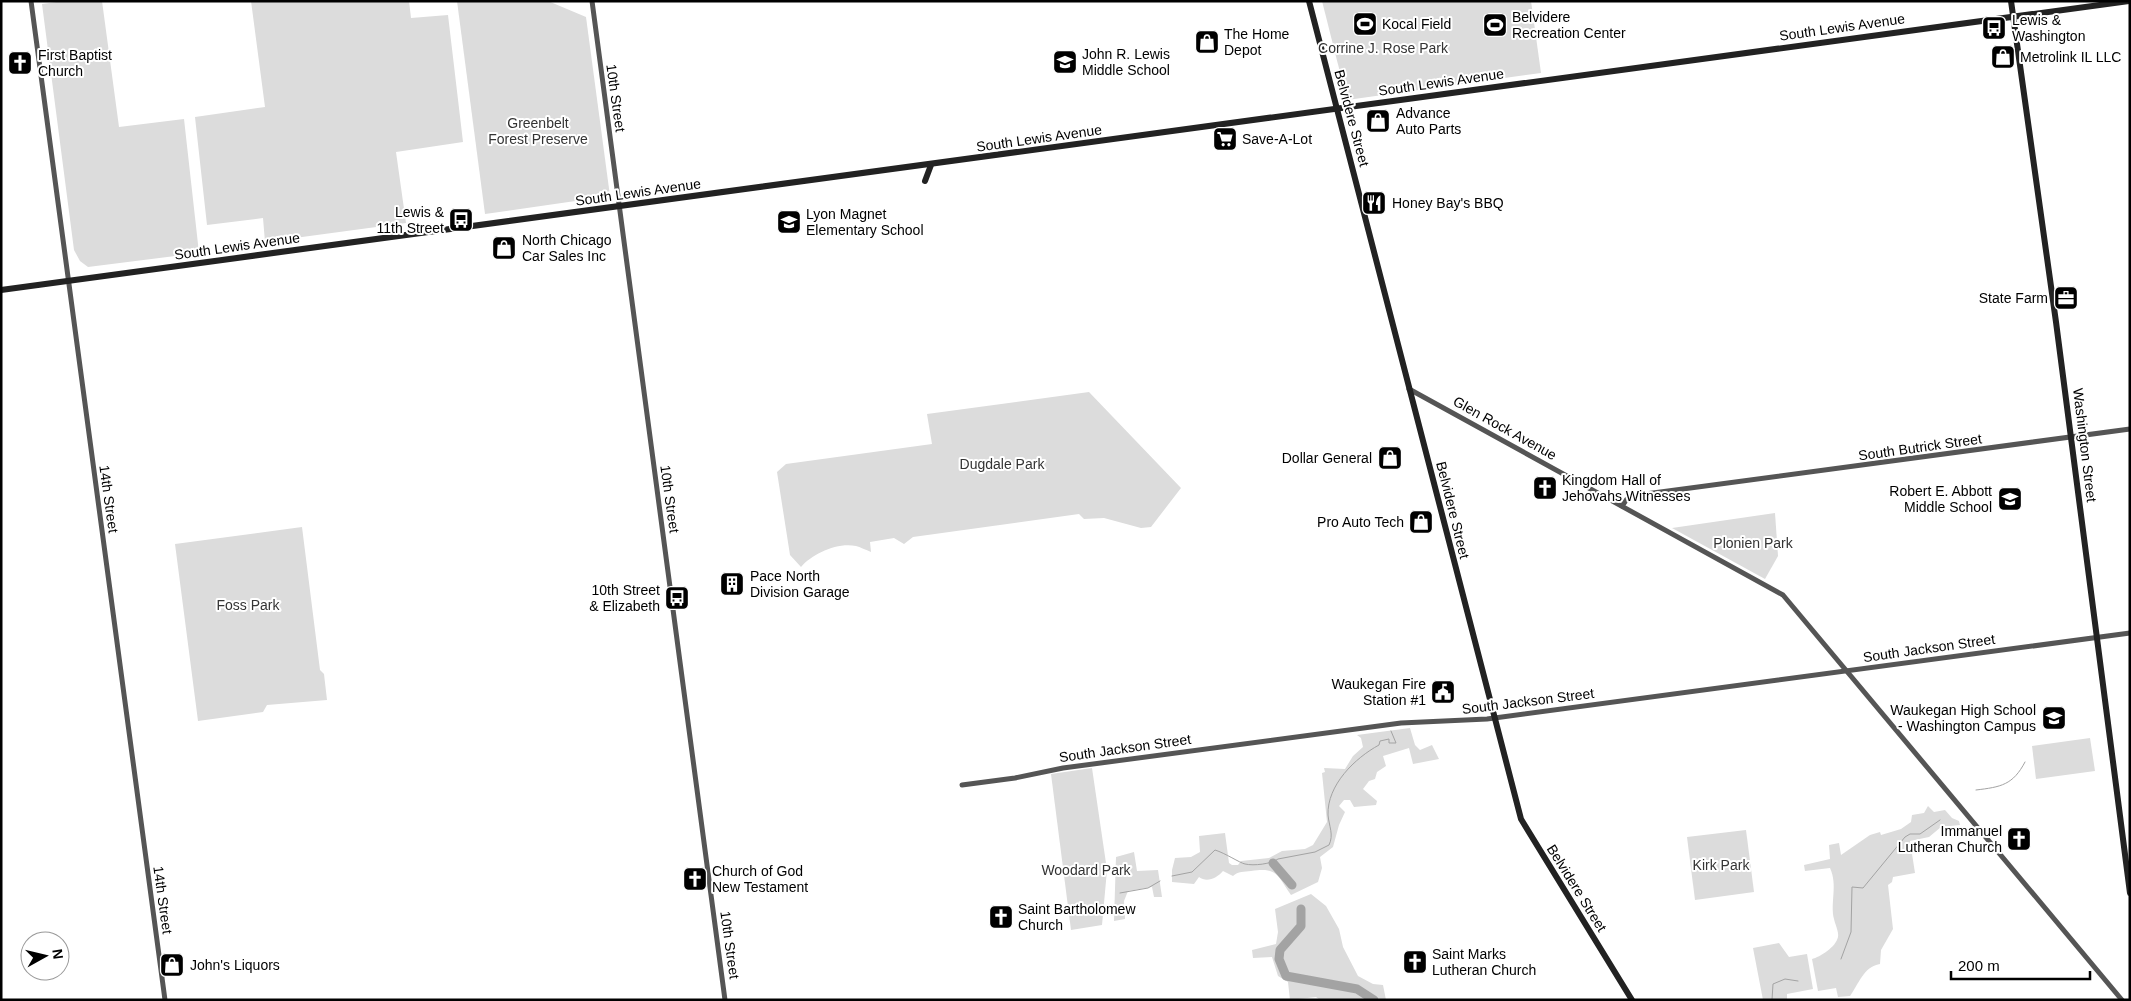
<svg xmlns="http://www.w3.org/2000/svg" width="2131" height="1001" font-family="Arial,sans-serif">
  <rect width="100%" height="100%" fill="#fff"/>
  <g fill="#dcdcdc">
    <path d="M64,1h38l17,126 65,-8 15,134 -111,14 -8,-6 -6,-11 -32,-246z"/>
    <path d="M251,1h158l2,17 37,-3 15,127 -67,10 10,71 -141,19 -2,-24 -56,7 -12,-108 70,-10z"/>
    <path d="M457,1h91l38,16 24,179 -125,18z"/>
    <path d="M1322,1h209l10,72 -194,27z"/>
    <path d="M1089,392l92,96 -30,39 -10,1 -37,-10 -20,1 -5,-5 -166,23 -9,7 -10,-6 -24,4 1,10c-5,-2 -11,-5 -15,-6 -19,-4 -44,8 -55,21l-11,-12 -13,-83 9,-8 146,-20 -5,-30z"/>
    <path d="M1775,513l3,43 -13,23 -93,-51z"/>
    <path d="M302,527l18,143 4,4 3,26 -60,5 -4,7 -65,9 -23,-177z"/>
    <path d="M1410,728l5,17 5,5 12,-5 7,14 -26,5 -4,-16 -26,8 3,10 -9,6 -2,7 -6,2 -6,8 14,12 -1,4 -22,2 -4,-7h-6l-5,6 6,6 -6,13 -6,22 -13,10 2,11 -4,14 -27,13c-14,-20 -13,-28 -40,-24 -7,1 -13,0 -18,5l-10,-5c-6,7 -16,12 -24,6l-5,7 -22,-2v-12l3,-12 16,-1 9,-5 -1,-16 26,-3 4,30 3,2h6l3,-4 28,-3 13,-7 23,-2 8,-4 14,-23 -5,-49 3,-1 -1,-4 21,1 8,-13 10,-9 -2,-9 -4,-3z"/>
    <path d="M2090,738l5,33 -59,8 -4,-33z"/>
    <path d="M1092,768l15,102 -5,55 -31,5 -20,-156z"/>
    <path d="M1928,806l6,6 11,-2 7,8 7,3 1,4 -19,2 -12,10 -19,4 5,32 -22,4 -1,5 -4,3 5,44 -12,21 -1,14c-17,3 -21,20 -30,32l-12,1 -2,-9 -18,3 -6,-32c8,-2 24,-12 26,-22 1,-5 -3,-13 -4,-18 -4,-16 4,-34 -4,-51l-25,3 -1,-6 26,-6 -1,-14 10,-2 2,12 29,-20 10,-3 1,3 20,-6 10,-7 1,-7 12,-2z"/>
    <path d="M1746,830l8,62 -59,8 -8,-63z"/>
    <path d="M1134,852l3,19 21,-1 4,27h-8l-2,-10 -24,4 -4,10 1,18 -11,2 2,-64z"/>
    <path d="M1311,894l15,12 13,23 4,18 15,29 15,8 10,1 3,15h-66l-4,-3 -26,3 -2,-18 -10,-6 -6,-19 -19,1 -1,-8 24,-6 2,-12 -3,-23z"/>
    <path d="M1779,943l10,14 18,-3 6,35 -26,5v6h-24l-10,-52z"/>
  </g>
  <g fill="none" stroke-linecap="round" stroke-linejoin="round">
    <g stroke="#a3a3a3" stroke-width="1">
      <path d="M1976,790c25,-3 37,-5 49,-28"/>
      <path d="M1172,876l20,-4 23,-22c10,3 25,13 30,14 9,2 26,0 33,-5l37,-7 14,-7c5,-10 0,-19 -1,-30 -1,-30 27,-57 51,-70l1,-4 9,-2v4h7l-5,-12"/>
      <path d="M1120,893l28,-5 12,-7"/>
      <path d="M1841,959l10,-27 1,-45 11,1 42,-51 5,-3h10l20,-14"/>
      <path d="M1772,1000l1,-16 12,-5 13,2"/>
    </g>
    <g stroke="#a3a3a3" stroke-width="9">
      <path d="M1273,863l19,22"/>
      <path d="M1301,909v17l-21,24 -1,9 7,17 71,13 17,11"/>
    </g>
    <g stroke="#555" stroke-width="5">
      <path d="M31,1l134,999"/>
      <path d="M592,1l133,999"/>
      <path d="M1409,389l374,206 339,405"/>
      <path d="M1622,506l5,-7 11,-4 492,-66"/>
      <path d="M962,785l53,-7 48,-10 338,-45 86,-4 643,-86"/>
    </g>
    <g stroke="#222" stroke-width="6">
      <path d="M1309,1l212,818 111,181"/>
      <path d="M2011,1l45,321 74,571"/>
      <path d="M925,181l6,-16"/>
      <path d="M1,290l2128,-289"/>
    </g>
  </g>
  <defs>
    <symbol id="stadium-square" viewBox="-11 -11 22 22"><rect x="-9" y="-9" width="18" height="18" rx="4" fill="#000" stroke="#fff"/><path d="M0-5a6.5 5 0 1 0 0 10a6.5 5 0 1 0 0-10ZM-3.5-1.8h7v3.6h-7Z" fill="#fff"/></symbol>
    <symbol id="bus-square" viewBox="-11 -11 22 22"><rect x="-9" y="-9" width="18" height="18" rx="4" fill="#000" stroke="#fff"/><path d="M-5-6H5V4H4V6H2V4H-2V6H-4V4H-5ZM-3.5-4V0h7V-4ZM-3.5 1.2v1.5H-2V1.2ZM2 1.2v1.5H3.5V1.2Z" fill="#fff"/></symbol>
    <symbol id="shop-square" viewBox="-11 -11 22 22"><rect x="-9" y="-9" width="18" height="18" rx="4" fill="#000" stroke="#fff"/><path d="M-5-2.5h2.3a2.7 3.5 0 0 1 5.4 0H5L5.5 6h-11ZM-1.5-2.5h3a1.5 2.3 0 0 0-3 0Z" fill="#fff"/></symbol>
    <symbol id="school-square" viewBox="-11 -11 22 22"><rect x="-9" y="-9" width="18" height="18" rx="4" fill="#000" stroke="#fff"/><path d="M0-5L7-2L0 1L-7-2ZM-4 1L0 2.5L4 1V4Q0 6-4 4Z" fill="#fff"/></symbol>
    <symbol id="church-square" viewBox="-11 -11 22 22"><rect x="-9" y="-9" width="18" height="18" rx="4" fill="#000" stroke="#fff"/><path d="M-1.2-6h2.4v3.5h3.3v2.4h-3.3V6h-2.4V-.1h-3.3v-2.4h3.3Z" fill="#fff"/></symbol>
    <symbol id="supermarket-square" viewBox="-11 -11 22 22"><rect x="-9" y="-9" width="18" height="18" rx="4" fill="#000" stroke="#fff"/><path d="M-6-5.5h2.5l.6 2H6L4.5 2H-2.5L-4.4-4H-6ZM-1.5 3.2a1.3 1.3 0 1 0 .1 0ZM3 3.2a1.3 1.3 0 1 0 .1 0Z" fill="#fff"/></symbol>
    <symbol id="restaurant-square" viewBox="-11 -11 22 22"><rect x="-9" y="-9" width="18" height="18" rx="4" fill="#000" stroke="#fff"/><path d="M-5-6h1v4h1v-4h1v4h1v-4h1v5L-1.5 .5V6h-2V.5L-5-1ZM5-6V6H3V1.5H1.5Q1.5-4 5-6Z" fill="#fff"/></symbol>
    <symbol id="office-square" viewBox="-11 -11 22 22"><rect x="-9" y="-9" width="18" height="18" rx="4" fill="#000" stroke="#fff"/><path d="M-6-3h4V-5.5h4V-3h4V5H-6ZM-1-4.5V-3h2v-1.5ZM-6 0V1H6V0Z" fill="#fff"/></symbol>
    <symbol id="building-square" viewBox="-11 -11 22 22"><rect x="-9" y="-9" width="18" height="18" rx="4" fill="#000" stroke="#fff"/><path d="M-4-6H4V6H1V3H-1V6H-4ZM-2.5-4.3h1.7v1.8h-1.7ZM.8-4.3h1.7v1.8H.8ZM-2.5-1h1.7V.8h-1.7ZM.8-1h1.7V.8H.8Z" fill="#fff"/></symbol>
    <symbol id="civic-square" viewBox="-11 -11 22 22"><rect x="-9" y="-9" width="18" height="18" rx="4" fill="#000" stroke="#fff"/><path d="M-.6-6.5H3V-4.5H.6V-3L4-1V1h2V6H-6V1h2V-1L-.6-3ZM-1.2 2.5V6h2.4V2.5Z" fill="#fff"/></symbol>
  </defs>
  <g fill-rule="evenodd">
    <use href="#stadium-square" x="1351" y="10" width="28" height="28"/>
    <use href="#stadium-square" x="1481" y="11" width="28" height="28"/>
    <use href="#bus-square" x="1980" y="14" width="28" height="28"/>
    <use href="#shop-square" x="1193" y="28" width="28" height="28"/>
    <use href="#shop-square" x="1989" y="43" width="28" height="28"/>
    <use href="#school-square" x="1051" y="48" width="28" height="28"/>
    <use href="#church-square" x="6" y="49" width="28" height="28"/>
    <use href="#shop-square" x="1364" y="107" width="28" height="28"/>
    <use href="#supermarket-square" x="1211" y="125" width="28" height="28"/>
    <use href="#restaurant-square" x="1360" y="189" width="28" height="28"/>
    <use href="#bus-square" x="447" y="206" width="28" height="28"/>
    <use href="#school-square" x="775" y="208" width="28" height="28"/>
    <use href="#shop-square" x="490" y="234" width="28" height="28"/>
    <use href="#office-square" x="2052" y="284" width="28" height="28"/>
    <use href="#shop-square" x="1376" y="444" width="28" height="28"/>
    <use href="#church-square" x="1531" y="474" width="28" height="28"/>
    <use href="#school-square" x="1996" y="485" width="28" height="28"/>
    <use href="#shop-square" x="1407" y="508" width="28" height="28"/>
    <use href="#building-square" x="718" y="570" width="28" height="28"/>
    <use href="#bus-square" x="663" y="584" width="28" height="28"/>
    <use href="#civic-square" x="1429" y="678" width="28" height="28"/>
    <use href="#school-square" x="2040" y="704" width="28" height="28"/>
    <use href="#church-square" x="2005" y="825" width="28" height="28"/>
    <use href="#church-square" x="681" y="865" width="28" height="28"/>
    <use href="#church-square" x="987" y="903" width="28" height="28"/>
    <use href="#church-square" x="1401" y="948" width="28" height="28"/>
    <use href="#shop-square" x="158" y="951" width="28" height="28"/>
  </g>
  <g text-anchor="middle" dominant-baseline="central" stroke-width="4" stroke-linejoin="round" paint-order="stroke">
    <g font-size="14" fill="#000" stroke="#fff" text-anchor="start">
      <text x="1512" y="17">Belvidere<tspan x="1512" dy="16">Recreation Center</tspan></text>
      <text x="2012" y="20">Lewis &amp;<tspan x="2012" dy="16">Washington</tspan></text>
      <text x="1382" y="24">Kocal Field</text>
      <text x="1224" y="34">The Home<tspan x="1224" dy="16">Depot</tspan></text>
      <text x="1082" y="54">John R. Lewis<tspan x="1082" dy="16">Middle School</tspan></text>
      <text x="38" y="55">First Baptist<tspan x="38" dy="16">Church</tspan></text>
      <text x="2020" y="57">Metrolink IL LLC</text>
      <text x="1396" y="113">Advance<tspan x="1396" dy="16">Auto Parts</tspan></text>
      <text x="1242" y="139">Save-A-Lot</text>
      <text x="1392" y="203">Honey Bay's BBQ</text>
      <text x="444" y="212" text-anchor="end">Lewis &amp;<tspan x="444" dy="16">11th Street</tspan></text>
      <text x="806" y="214">Lyon Magnet<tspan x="806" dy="16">Elementary School</tspan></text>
      <text x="522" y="240">North Chicago<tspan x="522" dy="16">Car Sales Inc</tspan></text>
      <text x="2048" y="298" text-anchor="end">State Farm</text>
      <text x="1372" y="458" text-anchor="end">Dollar General</text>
      <text x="1562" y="480">Kingdom Hall of<tspan x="1562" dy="16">Jehovahs Witnesses</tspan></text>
      <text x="1992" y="491" text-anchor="end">Robert E. Abbott<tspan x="1992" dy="16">Middle School</tspan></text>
      <text x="1404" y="522" text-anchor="end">Pro Auto Tech</text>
      <text x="750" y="576">Pace North<tspan x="750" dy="16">Division Garage</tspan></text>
      <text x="660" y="590" text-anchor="end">10th Street<tspan x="660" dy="16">&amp; Elizabeth</tspan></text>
      <text x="1426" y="684" text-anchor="end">Waukegan Fire<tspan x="1426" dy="16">Station #1</tspan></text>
      <text x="2036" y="710" text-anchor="end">Waukegan High School<tspan x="2036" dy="16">- Washington Campus</tspan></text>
      <text x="2002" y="831" text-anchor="end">Immanuel<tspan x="2002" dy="16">Lutheran Church</tspan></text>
      <text x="712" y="871">Church of God<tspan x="712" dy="16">New Testament</tspan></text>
      <text x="1018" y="909">Saint Bartholomew<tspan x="1018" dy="16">Church</tspan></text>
      <text x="1432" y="954">Saint Marks<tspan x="1432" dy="16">Lutheran Church</tspan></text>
      <text x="190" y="965">John's Liquors</text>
    </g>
    <g font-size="14" fill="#000" stroke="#fff">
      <text transform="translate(1842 27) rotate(-8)">South Lewis Avenue</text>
      <text transform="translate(1441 82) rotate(-8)">South Lewis Avenue</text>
      <text transform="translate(616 98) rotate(82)">10th Street</text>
      <text transform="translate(1352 118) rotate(75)">Belvidere Street</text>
      <text transform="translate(1039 138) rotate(-8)">South Lewis Avenue</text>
      <text transform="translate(638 192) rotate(-8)">South Lewis Avenue</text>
      <text transform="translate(237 246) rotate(-8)">South Lewis Avenue</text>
      <text transform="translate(1505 428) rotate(29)">Glen Rock Avenue</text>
      <text transform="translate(2085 445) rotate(83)">Washington Street</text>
      <text transform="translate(1920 447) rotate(-8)">South Butrick Street</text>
      <text transform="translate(109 499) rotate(82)">14th Street</text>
      <text transform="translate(670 499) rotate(82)">10th Street</text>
      <text transform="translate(1453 510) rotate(76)">Belvidere Street</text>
      <text transform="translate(1929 648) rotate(-8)">South Jackson Street</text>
      <text transform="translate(1528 701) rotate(-7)">South Jackson Street</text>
      <text transform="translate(1125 748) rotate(-8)">South Jackson Street</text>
      <text transform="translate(1577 888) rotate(58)">Belvidere Street</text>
      <text transform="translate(163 900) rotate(82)">14th Street</text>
      <text transform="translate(730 945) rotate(82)">10th Street</text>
    </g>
    <g font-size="14" fill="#333" stroke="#fff">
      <text x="1383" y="48">Corrine J. Rose Park</text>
      <text x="538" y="123">Greenbelt<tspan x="538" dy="16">Forest Preserve</tspan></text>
      <text x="1002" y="464">Dugdale Park</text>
      <text x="1753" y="543">Plonien Park</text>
      <text x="248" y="605">Foss Park</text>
      <text x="1721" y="865">Kirk Park</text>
      <text x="1086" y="870">Woodard Park</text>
    </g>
  </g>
  <rect width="2131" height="1001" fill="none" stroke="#000000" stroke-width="5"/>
  <g transform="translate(45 956) rotate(82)"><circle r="24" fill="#ffffff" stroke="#999999"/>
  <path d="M0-4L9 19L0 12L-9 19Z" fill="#000000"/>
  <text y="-8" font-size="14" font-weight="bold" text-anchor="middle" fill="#000000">N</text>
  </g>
  <path d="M1951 971v8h139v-8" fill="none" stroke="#000000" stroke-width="2.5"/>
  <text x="1958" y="971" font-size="15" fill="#000000" stroke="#ffffff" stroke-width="4" paint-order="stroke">200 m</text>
</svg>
